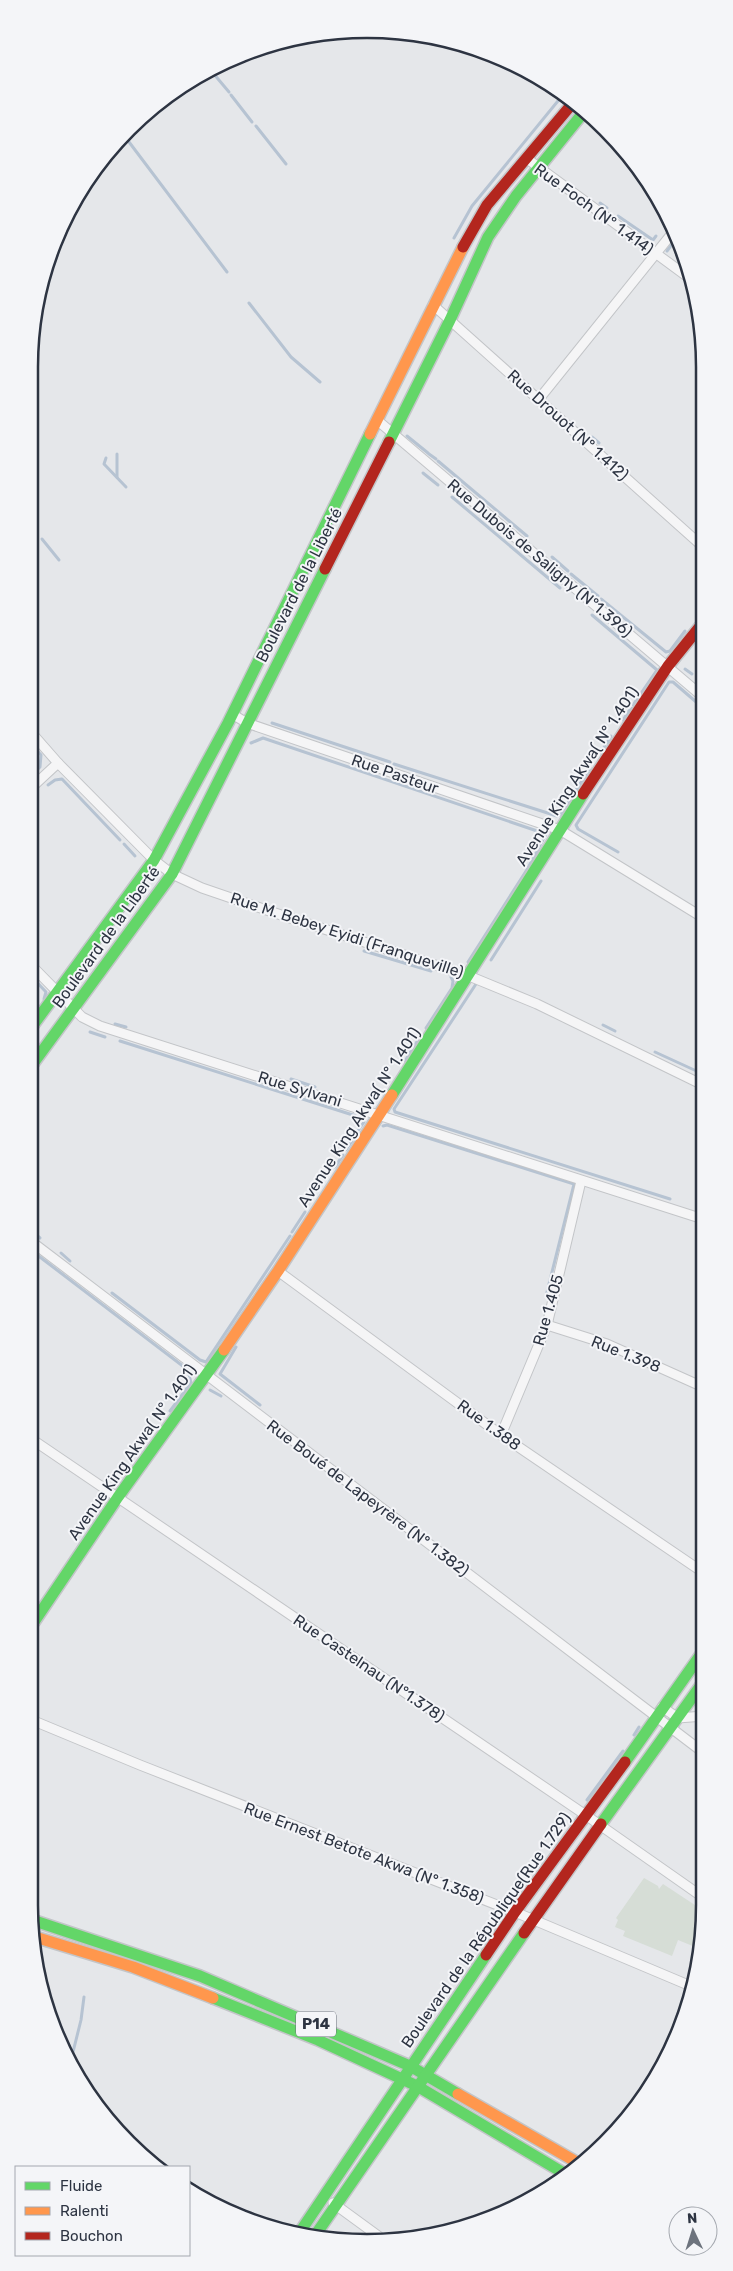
<svg xmlns="http://www.w3.org/2000/svg" width="733" height="2271" font-family="Rubik,sans-serif">
  <rect width="100%" height="100%" fill="#e5e7ea"/>
  <path fill="#d6ddd6" d="M644,1878l14,8 1,3 4,-5 41,27 -4,38 -22,-9 -6,16 -49,-20 2,-5 -10,-4 3,-7 -2,-2z"/>
  <g fill="none" stroke-linecap="round" stroke-linejoin="round">
    <g stroke="#b6c3d2" stroke-width="3">
      <path d="M213,73l16,19"/>
      <path d="M231,95l21,27"/>
      <path d="M256,126l30,38"/>
      <path d="M123,134l104,138"/>
      <path d="M600,203l7,5"/>
      <path d="M618,216l35,24 3,-4"/>
      <path d="M454,238l18,-32 90,-110"/>
      <path d="M667,251l9,-12"/>
      <path d="M249,303l42,54 29,25"/>
      <path d="M407,436l21,17"/>
      <path d="M592,437l7,6"/>
      <path d="M429,454l7,5"/>
      <path d="M106,458l-2,6 22,23"/>
      <path d="M438,461l89,75"/>
      <path d="M423,473l15,12"/>
      <path d="M117,477v-23"/>
      <path d="M452,497l108,91"/>
      <path d="M42,539l17,21"/>
      <path d="M552,557l16,14"/>
      <path d="M571,574l27,22"/>
      <path d="M601,599l65,53 4,-1 15,-20"/>
      <path d="M592,615l65,55 -24,35"/>
      <path d="M685,669l7,5"/>
      <path d="M623,720l8,-12"/>
      <path d="M272,723l118,39"/>
      <path d="M30,743l11,12 -1,12 -4,4"/>
      <path d="M251,743l12,-5 283,96 -18,34 -60,94"/>
      <path d="M607,743l4,-7"/>
      <path d="M600,753l5,-7"/>
      <path d="M394,764l163,52 3,-1 30,-47"/>
      <path d="M48,785l7,-5 7,-1 58,61"/>
      <path d="M124,844l11,12"/>
      <path d="M618,852l-40,-23 -2,-4 93,-143h4l29,25"/>
      <path d="M364,951l67,20"/>
      <path d="M491,960l50,-79"/>
      <path d="M31,976l15,16 -2,7"/>
      <path d="M476,984l-82,125 1,3 275,87"/>
      <path d="M115,1024l11,3"/>
      <path d="M603,1025l12,6"/>
      <path d="M426,1028l26,-40 1,-7 -2,-4"/>
      <path d="M90,1032l15,5"/>
      <path d="M120,1041l236,75"/>
      <path d="M655,1052l48,22"/>
      <path d="M405,1061l13,-21"/>
      <path d="M291,1079l24,8"/>
      <path d="M383,1126l4,-1 187,59 -28,112"/>
      <path d="M355,1135l9,-13"/>
      <path d="M346,1150l6,-9"/>
      <path d="M335,1167l8,-12"/>
      <path d="M32,1231l8,7"/>
      <path d="M292,1232l13,-20"/>
      <path d="M32,1251l156,119 3,13 -21,28"/>
      <path d="M61,1253l9,8"/>
      <path d="M112,1293l88,67 6,2 84,-126"/>
      <path d="M236,1347l-16,27 40,31"/>
      <path d="M210,1390l11,6"/>
      <path d="M634,1735l5,-8"/>
      <path d="M587,1800l36,-49"/>
      <path d="M71,2060l10,-40 3,-23"/>
      <path d="M363,2235l9,6"/>
      <path d="M322,2239l5,-7"/>
    </g>
    <defs>
      <g id="street">
        <path d="M526,158l162,119"/>
        <path d="M433,305l269,241"/>
        <path d="M539,399l135,-168"/>
        <path d="M377,420l325,276"/>
        <path d="M232,714l15,9 313,107 142,87"/>
        <path d="M30,731l28,32 96,97 18,14 30,14 82,28 185,60 68,28 166,81"/>
        <path d="M30,789l28,-26"/>
        <path d="M31,965l51,52 18,9 603,193"/>
        <path d="M32,1242l672,511"/>
        <path d="M278,1271l223,164 203,138"/>
        <path d="M547,1325l60,19 96,43"/>
        <path d="M501,1435l46,-110 34,-144"/>
        <path d="M33,1440l554,376 117,82"/>
        <path d="M662,1707l16,11 26,-2"/>
        <path d="M34,1721l106,44 375,147 178,75"/>
        <path d="M333,2203l52,38"/>
      </g>
      <g id="fast">
        <path d="M389,442l61,-122 38,-83 28,-41 67,-83"/>
        <path d="M31,1028l123,-168 74,-137 142,-289"/>
        <path d="M32,1065l140,-191 153,-305"/>
        <path d="M392,1095l191,-301"/>
        <path d="M34,1622l84,-125 106,-147"/>
        <path d="M625,1762l79,-112"/>
        <path d="M601,1824l103,-143"/>
        <path d="M35,1921l165,55 210,90 48,28"/>
        <path d="M213,1998l105,42 99,46 150,89"/>
        <path d="M300,2232l186,-277"/>
        <path d="M314,2237l210,-304"/>
      </g>
      <g id="slow">
        <path d="M370,434l93,-187"/>
        <path d="M224,1350l54,-79 114,-176"/>
        <path d="M35,1937l98,30 80,31"/>
        <path d="M458,2094l122,70"/>
      </g>
      <g id="jam">
        <path d="M463,247l24,-42 85,-101"/>
        <path d="M325,569l64,-127"/>
        <path d="M583,794l85,-128 34,-42"/>
        <path d="M524,1933l77,-109"/>
        <path d="M486,1955l29,-43 110,-150"/>
      </g>
    </defs>
    <use href="#street" stroke="#c3c5c8" stroke-width="11"/>
    <use href="#fast" stroke="#c3c5c8" stroke-width="14"/>
    <use href="#slow" stroke="#c3c5c8" stroke-width="14"/>
    <use href="#jam" stroke="#c3c5c8" stroke-width="14"/>
    <use href="#street" stroke="#f5f5f6" stroke-width="9"/>
    <use href="#fast" stroke="#63d668" stroke-width="11"/>
    <use href="#slow" stroke="#ff974d" stroke-width="11"/>
    <use href="#jam" stroke="#b3261e" stroke-width="11"/>
  </g>
  <g text-anchor="middle" dominant-baseline="central" stroke-width="4" stroke-linejoin="round" paint-order="stroke">
    <rect fill="#f4f5f8" stroke="#696e79" stroke-width="1" x="296" y="2011.5" width="40" height="25" rx="4"/>
    <g font-size="15" font-weight="bold" fill="#2d3442">
      <text x="316" y="2024">P14</text>
    </g>
    <g font-size="16" fill="#2d3442" stroke="#f4f5f8">
      <text transform="translate(594 209) rotate(36)">Rue Foch (N° 1.414)</text>
      <text transform="translate(568 425) rotate(42)">Rue Drouot (N° 1.412)</text>
      <text transform="translate(540 558) rotate(40)">Rue Dubois de Saligny (N°1.396)</text>
      <text transform="translate(299 585) rotate(-63)">Boulevard de la Liberté</text>
      <text transform="translate(395 774) rotate(19)">Rue Pasteur</text>
      <text transform="translate(577 776) rotate(-57)">Avenue King Akwa( N° 1.401)</text>
      <text transform="translate(347 935) rotate(18)">Rue M. Bebey Eyidi (Franqueville)</text>
      <text transform="translate(106 937) rotate(-54)">Boulevard de la Liberté</text>
      <text transform="translate(300 1089) rotate(17)">Rue Sylvani</text>
      <text transform="translate(359 1117) rotate(-57)">Avenue King Akwa( N° 1.401)</text>
      <text transform="translate(548 1310) rotate(-74)">Rue 1.405</text>
      <text transform="translate(626 1354) rotate(22)">Rue 1.398</text>
      <text transform="translate(489 1425) rotate(36)">Rue 1.388</text>
      <text transform="translate(132 1452) rotate(-55)">Avenue King Akwa( N° 1.401)</text>
      <text transform="translate(368 1498) rotate(37)">Rue Boué de Lapeyrère (N° 1.382)</text>
      <text transform="translate(369 1668) rotate(34)">Rue Castelnau (N°1.378)</text>
      <text transform="translate(364 1853) rotate(21)">Rue Ernest Betote Akwa (N° 1.358)</text>
      <text transform="translate(486 1930) rotate(-55)">Boulevard de la République(Rue 1.729)</text>
    </g>
  </g>
  <path d="M0 0H733V2271H0ZM367 38H367A329 329 0 0 1 696 367V1905A329 329 0 0 1 367 2234H367A329 329 0 0 1 38 1905V367A329 329 0 0 1 367 38Z" fill="#f4f5f8" fill-rule="evenodd"/>
  <path fill="none" stroke="#2d3442" stroke-width="2.5" d="M367 38H367A329 329 0 0 1 696 367V1905A329 329 0 0 1 367 2234H367A329 329 0 0 1 38 1905V367A329 329 0 0 1 367 38Z"/>
  <rect x="15" y="2166" width="175" height="90" fill="#f4f5f8" stroke="#a4a8af"/>
  <rect x="25" y="2182" width="25" height="8" fill="#63d668" stroke="#a4a8af"/>
  <text x="60" y="2191" font-size="15" fill="#2d3442">Fluide</text>
  <rect x="25" y="2207" width="25" height="8" fill="#ff974d" stroke="#a4a8af"/>
  <text x="60" y="2216" font-size="15" fill="#2d3442">Ralenti</text>
  <rect x="25" y="2232" width="25" height="8" fill="#b3261e" stroke="#a4a8af"/>
  <text x="60" y="2241" font-size="15" fill="#2d3442">Bouchon</text>
  <g transform="translate(693 2231) rotate(356)"><circle r="24" fill="#f4f5f8" stroke="#a4a8af"/>
  <path d="M0-4L9 19L0 12L-9 19Z" fill="#6d737d"/>
  <text y="-8" font-size="14" font-weight="bold" text-anchor="middle" fill="#2d3442">N</text>
  </g>
</svg>
